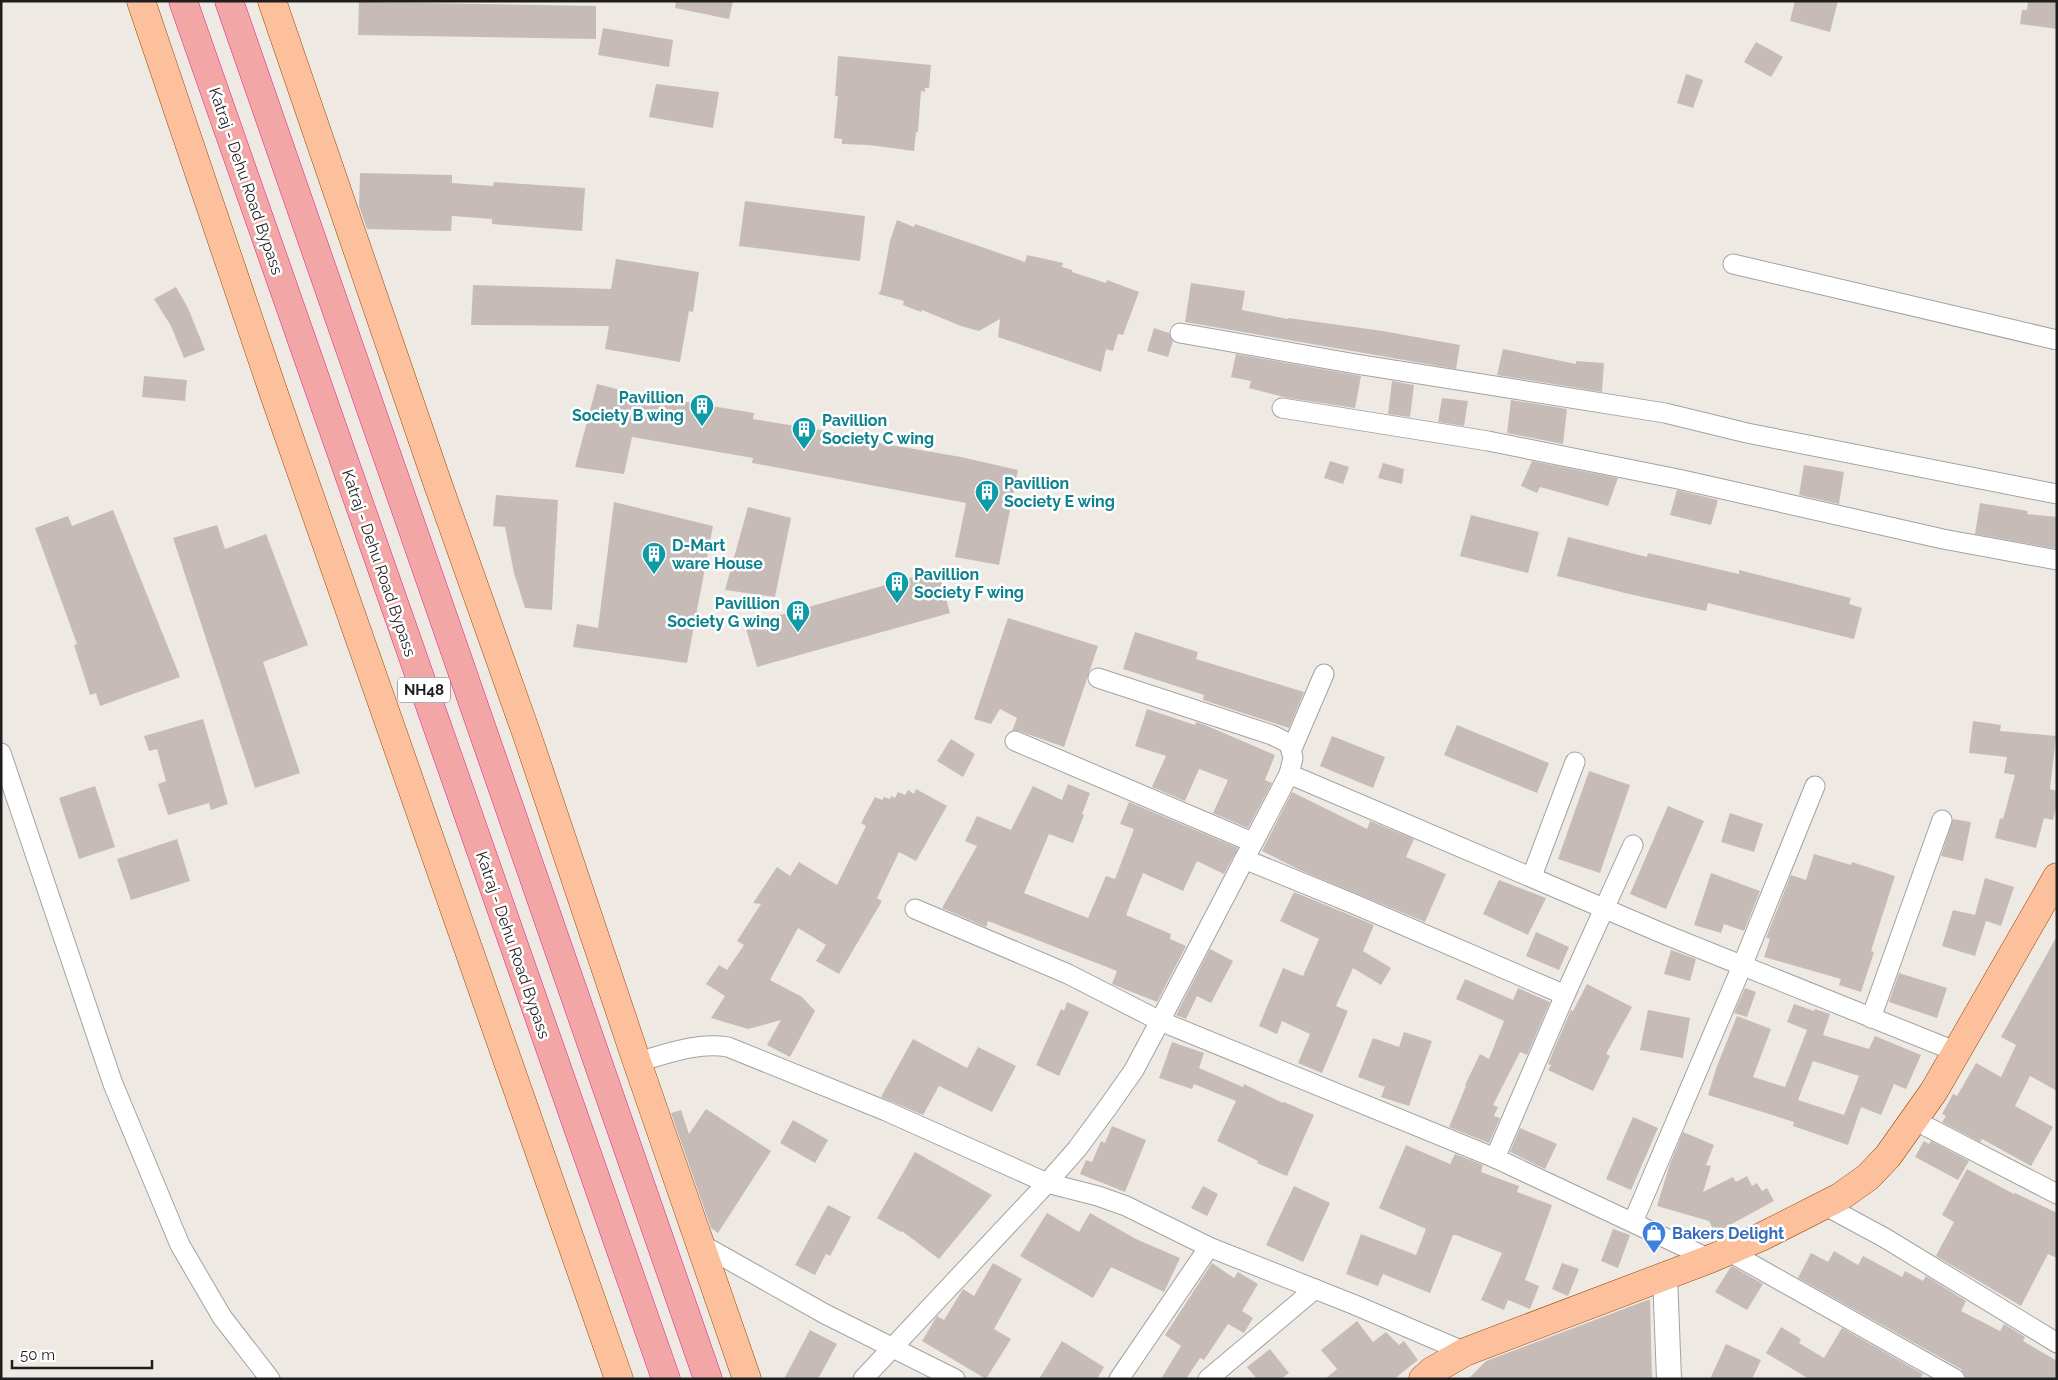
<svg xmlns="http://www.w3.org/2000/svg" width="2058" height="1380" font-family="Raleway,sans-serif">
  <rect width="100%" height="100%" fill="#efe9e4"/>
  <g fill="#c7bbb7" fill-rule="evenodd">
    <path d="M676,1h57l-4,18 -54,-11z"/>
    <path d="M1795,1h43l-8,31 -40,-11z"/>
    <path d="M2028,1h29v28l-37,-5 2,-14h5z"/>
    <path d="M359,2l237,4v33l-238,-4z"/>
    <path d="M603,28l70,12 -4,27 -71,-12z"/>
    <path d="M1756,42l27,15 -12,20 -27,-15z"/>
    <path d="M838,56l93,9 -2,23h-4v4l-4,-1 -3,41h-2l-2,19 -45,-6 -27,-1v-5l-8,-1 4,-42h-3z"/>
    <path d="M1686,74l17,6 -10,28 -16,-5z"/>
    <path d="M656,84l63,8 -6,36 -64,-11z"/>
    <path d="M360,173l92,2v8l41,3 1,-4 91,6 -3,43 -90,-7v-5l-40,-3 -1,15 -84,-2 -8,-23z"/>
    <path d="M745,201l120,15 -5,45 -121,-15z"/>
    <path d="M897,220l17,7 1,-3 110,38 2,-7 36,8 -1,4 10,3v2l34,11 1,-3 32,12 -16,43 -5,-1 -5,17 -7,-2 -5,23 -103,-35 2,-18 -21,12 -18,-5 -39,-16 -1,2 -18,-7 1,-4 -26,-7 3,-4 9,-49z"/>
    <path d="M616,259l83,13 -6,40 -4,-1 -9,51 -75,-13 4,-23 -138,-1 2,-40 138,4z"/>
    <path d="M1191,283l54,8 -3,19 46,9v-1l95,13 77,14 -4,24 -271,-47z"/>
    <path d="M176,287l12,21 17,42 -21,8 -13,-32 -17,-27z"/>
    <path d="M1154,328l15,5 4,8 -5,16 -21,-6z"/>
    <path d="M1503,349l73,15v-3l28,2 -2,29 -105,-17z"/>
    <path d="M1236,354l125,22 -6,32 -67,-10 -39,-10 2,-7 -20,-4z"/>
    <path d="M144,376l43,4 -2,21 -43,-4z"/>
    <path d="M1392,381l22,4 -4,32 -22,-3z"/>
    <path d="M597,384l59,15 1,-2 97,16 -1,6 104,17 -1,3 105,18 57,13 -19,95 -44,-8 11,-54 -214,-40 1,-5 -121,-21 -8,37 -49,-7z"/>
    <path d="M1442,398l26,3 -4,25 -26,-4z"/>
    <path d="M1511,400l56,9 -4,35 -56,-11z"/>
    <path d="M1330,461l19,6 -6,17 -19,-6z"/>
    <path d="M1532,461l86,17 -10,28 -68,-19 -3,6 -16,-7z"/>
    <path d="M1383,463l21,6 -2,15 -24,-6z"/>
    <path d="M1804,465l40,7 -5,32 -40,-9z"/>
    <path d="M1677,490l41,10 -7,25 -41,-10z"/>
    <path d="M496,495l62,5 -6,110 -27,-2 -11,-35 -9,-46 -12,-1z"/>
    <path d="M614,502l99,24 -26,137 -114,-16 4,-23 21,4z"/>
    <path d="M1980,503l48,8 -1,3 30,3v32l-82,-15z"/>
    <path d="M748,507l43,11 -16,79 -50,-7z"/>
    <path d="M113,510l67,167 -80,29 -4,-13 -6,2 -16,-50 3,-1 -42,-116 33,-12 4,10z"/>
    <path d="M1471,515l68,17 -11,41 -68,-17z"/>
    <path d="M217,525l8,24 41,-15 42,111 -45,17 37,111 -45,15 -82,-250z"/>
    <path d="M1568,537l79,20 1,-4 91,21v-4l112,28 -2,6 13,4 -8,31 -146,-36 -2,8 -77,-17 -72,-18z"/>
    <path d="M938,570l12,43 -193,54 -12,-42z"/>
    <path d="M1008,618l90,28 -34,101 -45,-16h-7l5,-13 -17,-9 -9,15 -17,-5z"/>
    <path d="M1135,632l63,20 -2,7 108,33 -15,36 -86,-28 1,-5 -81,-26z"/>
    <path d="M1147,709l48,16 1,-3 9,3 70,30 -10,25 7,3 -24,45 -35,-15 15,-33 -29,-11 -14,32 -33,-14 14,-31 -31,-10z"/>
    <path d="M203,719l25,85 -17,6 -2,-7 -41,12 -10,-31 8,-3 -9,-32 -8,2 -5,-15z"/>
    <path d="M1973,721l28,4 -1,6 56,5 -6,53 7,2v13l-4,16 -9,-2 -8,30 -41,-10 5,-20 3,1 12,-44 -11,-2 3,-16 -38,-4z"/>
    <path d="M1457,725l92,38 -12,30 -93,-38z"/>
    <path d="M1332,736l53,21 -12,31 -53,-22z"/>
    <path d="M951,739l24,15 -12,23 -26,-16z"/>
    <path d="M1589,771l41,14 -30,88 -42,-14z"/>
    <path d="M1068,784l22,9 -8,21 2,1 -11,28 -24,-9 -25,59 64,25 18,-42 9,3 19,-50 -14,-5 9,-22 109,46 -14,26 -27,-13 -14,30 -40,-18 -17,42 45,19 -1,5 16,7 -29,56 -45,-18 5,-13 -129,-50 -2,6 -44,-19 35,-62 -12,-5 12,-25 34,14 22,-44 29,14z"/>
    <path d="M95,786l20,61 -36,12 -20,-61z"/>
    <path d="M916,789l31,17 -31,55 -17,-9 -22,46 5,3 -43,73 -23,-13 10,-16 -28,-17 -28,52 32,17 13,14 -25,46 -23,-12 14,-25 -33,9 -37,-11 14,-22 -19,-12 13,-19 8,5 17,-25 -7,-4 24,-37 -8,-1 24,-36 13,9 9,-14 38,23 29,-59 -5,-3 14,-26 7,3 2,-3 6,2 1,-3 4,2 3,-6 7,3 3,-5 6,4z"/>
    <path d="M1292,792l75,37 3,-8 44,18 -8,18 40,17 -21,48 -125,-52 -38,-19z"/>
    <path d="M1668,806l36,15 -38,88 -36,-15z"/>
    <path d="M1730,813l33,11 -9,28 -33,-10z"/>
    <path d="M1953,819l18,3 -8,39 -22,-5z"/>
    <path d="M177,839l13,42 -59,19 -14,-41z"/>
    <path d="M1814,854l37,11 1,-3 43,14 -24,75 3,1 -13,40 -22,-7 2,-6 -77,-22 6,-18 -4,-1 25,-63 15,5z"/>
    <path d="M1711,873l49,18 -16,40 -20,-7 -3,9 -27,-8z"/>
    <path d="M1985,878l29,9 -13,39 -15,-5 -11,35 -33,-10 11,-36 22,5z"/>
    <path d="M1499,880l47,18 -18,37 -45,-21z"/>
    <path d="M1294,892l80,33 -11,26 28,17 -10,17 -28,-17 -17,38 12,5 -26,62 -24,-10 12,-29 -28,-13 -5,13 -18,-8 24,-58 20,8 16,-37 -39,-18z"/>
    <path d="M1536,932l33,15 -10,23 -33,-14z"/>
    <path d="M2057,936v155l-27,-15 -15,30 38,21 -22,39 -49,-27 -2,3 -38,-20 4,-6 -4,-2 11,-20 4,2 19,-33 25,14 15,-32 -15,-8z"/>
    <path d="M1210,949l23,12 -22,42 -14,-7 -11,23 -10,-4z"/>
    <path d="M1671,950l25,9 -6,22 -26,-7z"/>
    <path d="M1899,973l48,15 -10,30 -48,-16z"/>
    <path d="M1465,979l48,21 5,-12 32,14 -23,53 -7,-3 -27,53 5,2 -4,9 6,2 -11,25 -40,-16 17,-41 -1,-1 15,-31 9,5 15,-38 -48,-22z"/>
    <path d="M1587,984l45,23 -26,47 4,2 -17,35 -45,-21 3,-5 -3,-1 23,-54 2,1z"/>
    <path d="M1745,988l11,4 -9,25 -13,-4z"/>
    <path d="M1067,1002l22,10 -30,64 -23,-11 25,-56 3,2z"/>
    <path d="M1794,1004l20,7 1,-2 15,5 -7,21 46,14 6,-13 46,19 -15,34 -12,-5 -13,31 -20,-8 -13,38 -55,-19 1,-4 -86,-27 9,-29 20,-50 34,13 -18,48 32,10 22,-57 -20,-8zM1813,1061l46,15 -15,39 -46,-15z"/>
    <path d="M1648,1010l42,8 -7,40 -43,-8z"/>
    <path d="M1404,1032l28,9 -23,65 -28,-9 4,-10 -27,-10 15,-39 26,9z"/>
    <path d="M913,1039l54,29 11,-21 38,19 -24,46 -53,-26 -16,29 -42,-18z"/>
    <path d="M1172,1042l32,11 -5,15 44,19 1,-3 39,19 1,-1 30,13 -27,61 -30,-13 1,-2 -41,-20 19,-40 -42,-17 -2,5 -33,-11z"/>
    <path d="M706,1109l65,42 -53,82 -7,-5 -40,-115 10,-3 8,24z"/>
    <path d="M1633,1117l25,11 -27,62 -25,-11z"/>
    <path d="M793,1120l35,20 -13,23 -35,-20z"/>
    <path d="M1112,1126l34,14 -21,52 -45,-18 6,-14 6,2 9,-21 4,2z"/>
    <path d="M1520,1128l37,16 -12,25 -35,-17z"/>
    <path d="M1683,1132l31,13 -8,20 5,1 -8,26 30,-15 3,5 11,-6 5,10 5,-3 5,8 5,-3 7,13 -59,32 -6,-12 -52,-15 13,-42z"/>
    <path d="M1924,1141l5,3 2,-3 38,20 -11,19 -43,-23z"/>
    <path d="M1406,1145l44,19 5,-10 28,11 -2,7 38,14 -2,6 35,13 -27,75 14,6 -9,23 -22,-9 -4,10 -23,-10 21,-47 -46,-18h-3l-23,58 -47,-19 -5,12 -32,-12 15,-40 55,21 10,-26 -47,-21z"/>
    <path d="M915,1152l77,43 -53,64 -37,-28 -1,1 -24,-14z"/>
    <path d="M1967,1169l47,25 1,-1 42,20v45l-9,-4 -27,52 -85,-50 18,-34 -12,-7z"/>
    <path d="M1203,1186l15,8 -11,22 -16,-8z"/>
    <path d="M1294,1186l36,17 -27,59 -37,-17z"/>
    <path d="M828,1205l23,12 -21,39 -4,-2 -11,21 -20,-10z"/>
    <path d="M1047,1213l32,19 11,-19 46,26 44,19 -16,34 -53,-25 -18,31 -73,-42z"/>
    <path d="M1613,1229l17,6 -12,33 -17,-7z"/>
    <path d="M1834,1251l24,14 5,-9 39,21 3,-6 18,10 3,-5 40,25 -5,10 39,20 4,-7 21,13 -2,4 34,20v18l-91,-1 -5,-9 -163,-91 13,-25 17,9z"/>
    <path d="M993,1263l29,16 -28,50 17,10 -25,40 -64,-38 15,-25 7,4 19,-31 11,7z"/>
    <path d="M1212,1263l22,15 4,-6 20,12 -16,27 11,7 -9,15 -16,-9 -24,36 -4,-2 -14,21h-25l20,-33 -16,-11z"/>
    <path d="M1562,1263l17,6 -11,27 -16,-7z"/>
    <path d="M1732,1266l31,18 -16,26 -32,-18 15,-24z"/>
    <path d="M1650,1299l2,80h-184l18,-18z"/>
    <path d="M1357,1321l16,21 13,-10 13,13 5,-4 14,19 -24,19h-69l12,-10 -16,-19z"/>
    <path d="M1781,1327l20,12 -2,4 25,15 18,-30 81,46 -3,5h-111l-43,-26z"/>
    <path d="M810,1330l27,14 -19,35h-34z"/>
    <path d="M1062,1341l42,26 -7,12h-58z"/>
    <path d="M1726,1344l35,16 -9,19h-42z"/>
    <path d="M1270,1349l19,24 -8,6h-24l-10,-12z"/>
  </g>
  <g fill="none" stroke-linecap="round" stroke-linejoin="round">
    <defs>
      <g id="minor">
        <path d="M1733,264l324,76"/>
        <path d="M1180,333l176,31 309,49 82,20 310,61"/>
        <path d="M1282,408l206,33 190,38 265,60 114,21"/>
        <path d="M1015,741l237,101"/>
        <path d="M1291,751l33,-77"/>
        <path d="M1,753l112,331 67,161 42,72 48,62"/>
        <path d="M1289,774l375,160 293,118"/>
        <path d="M1244,859l110,45 211,91"/>
        <path d="M1532,876l43,-114"/>
        <path d="M915,909l153,65 92,47 335,137 215,101"/>
        <path d="M1871,1018l71,-198"/>
        <path d="M637,1062c30,-8 59,-20 91,-15l158,64 161,72 51,13 28,10 83,41 146,58 110,47"/>
        <path d="M1914,1120l143,74"/>
        <path d="M1495,1158l70,-163 68,-150"/>
        <path d="M1824,1205l61,33 172,105"/>
        <path d="M1633,1222l109,-256 73,-180"/>
        <path d="M699,1243l126,71 130,65"/>
        <path d="M1728,1251l227,128"/>
        <path d="M863,1379l184,-196 30,-34 31,-42 26,-37 26,-49 129,-247 4,-16 -3,-14 -18,-9 -174,-57"/>
        <path d="M1119,1379l90,-132"/>
        <path d="M1208,1379l107,-90"/>
      </g>
      <path id="tertiary" d="M1665,1276l4,103"/>
      <g id="primary">
        <path d="M141,1l133,393 345,985"/>
        <path d="M272,1l163,475 92,259 110,327 110,317"/>
        <path d="M1423,1379l9,-8 33,-19 245,-93 51,-22 79,-40 28,-20 20,-21 46,-65 123,-214"/>
      </g>
      <g id="trunk">
        <path d="M183,1l483,1378"/>
        <path d="M229,1l479,1378"/>
      </g>
    </defs>
    <use href="#minor" stroke="#a2a2a2" stroke-width="21"/>
    <use href="#tertiary" stroke="#a2a2a2" stroke-width="26"/>
    <use href="#primary" stroke="#984800" stroke-width="29"/>
    <use href="#trunk" stroke="#dc2286" stroke-width="29"/>
    <use href="#minor" stroke="#fff" stroke-width="19"/>
    <use href="#tertiary" stroke="#fff" stroke-width="24"/>
    <use href="#primary" stroke="#fdc09c" stroke-width="28"/>
    <use href="#trunk" stroke="#f2a6a5" stroke-width="28"/>
  </g>
  <defs>
    <symbol id="building-pin" viewBox="-11 -11 22 30"><path d="M0 17L-7.5 6A9.5 9.5 0 1 1 7.5 6Z" fill="#0f9aa8" stroke="#fff"/><path d="M-4-6H4V6H1V3H-1V6H-4ZM-2.5-4.3h1.7v1.8h-1.7ZM.8-4.3h1.7v1.8H.8ZM-2.5-1h1.7V.8h-1.7ZM.8-1h1.7V.8H.8Z" fill="#fff"/></symbol>
    <symbol id="shop-pin" viewBox="-11 -11 22 30"><path d="M0 17L-7.5 6A9.5 9.5 0 1 1 7.5 6Z" fill="#3f7fe0" stroke="#fff"/><path d="M-5-2.5h2.3a2.7 3.5 0 0 1 5.4 0H5L5.5 6h-11ZM-1.5-2.5h3a1.5 2.3 0 0 0-3 0Z" fill="#fff"/></symbol>
  </defs>
  <g fill-rule="evenodd">
    <use href="#building-pin" x="688" y="392" width="28" height="38"/>
    <use href="#building-pin" x="790" y="415" width="28" height="38"/>
    <use href="#building-pin" x="973" y="478" width="28" height="38"/>
    <use href="#building-pin" x="640" y="540" width="28" height="38"/>
    <use href="#building-pin" x="883" y="569" width="28" height="38"/>
    <use href="#building-pin" x="784" y="598" width="28" height="38"/>
    <use href="#shop-pin" x="1640" y="1219" width="28" height="38"/>
  </g>
  <g text-anchor="middle" dominant-baseline="central" stroke-width="5" stroke-linejoin="round" paint-order="stroke">
    <rect fill="#fff" stroke="#626262" stroke-width="1" x="398" y="677.5" width="52" height="25" rx="4"/>
    <g font-size="15" font-weight="bold" fill="#1e1e1e">
      <text x="424" y="690">NH48</text>
    </g>
    <g font-size="16" fill="#1e1e1e" stroke="#fff">
      <text transform="translate(246 181) rotate(71)">Katraj - Dehu Road Bypass</text>
      <text transform="translate(379 563) rotate(71)">Katraj - Dehu Road Bypass</text>
      <text transform="translate(513 945) rotate(71)">Katraj - Dehu Road Bypass</text>
    </g>
    <g font-size="16" font-weight="bold" fill="#0d838f" stroke="#fff" text-anchor="start">
      <text x="684" y="397" text-anchor="end">Pavillion<tspan x="684" dy="18">Society B wing</tspan></text>
      <text x="822" y="420">Pavillion<tspan x="822" dy="18">Society C wing</tspan></text>
      <text x="1004" y="483">Pavillion<tspan x="1004" dy="18">Society E wing</tspan></text>
      <text x="672" y="545">D-Mart<tspan x="672" dy="18">ware House</tspan></text>
      <text x="914" y="574">Pavillion<tspan x="914" dy="18">Society F wing</tspan></text>
      <text x="780" y="603" text-anchor="end">Pavillion<tspan x="780" dy="18">Society G wing</tspan></text>
    </g>
    <g font-size="16" font-weight="bold" fill="#366cbe" stroke="#fff" text-anchor="start">
      <text x="1672" y="1233">Bakers Delight</text>
    </g>
  </g>
  <rect width="2058" height="1380" fill="none" stroke="#1e1e1e" stroke-width="5"/>
  <path d="M12 1360v8h140v-8" fill="none" stroke="#1e1e1e" stroke-width="2.5"/>
  <text x="20" y="1360" font-size="15" fill="#1e1e1e" stroke="#ffffff" stroke-width="4" paint-order="stroke">50 m</text>
</svg>
